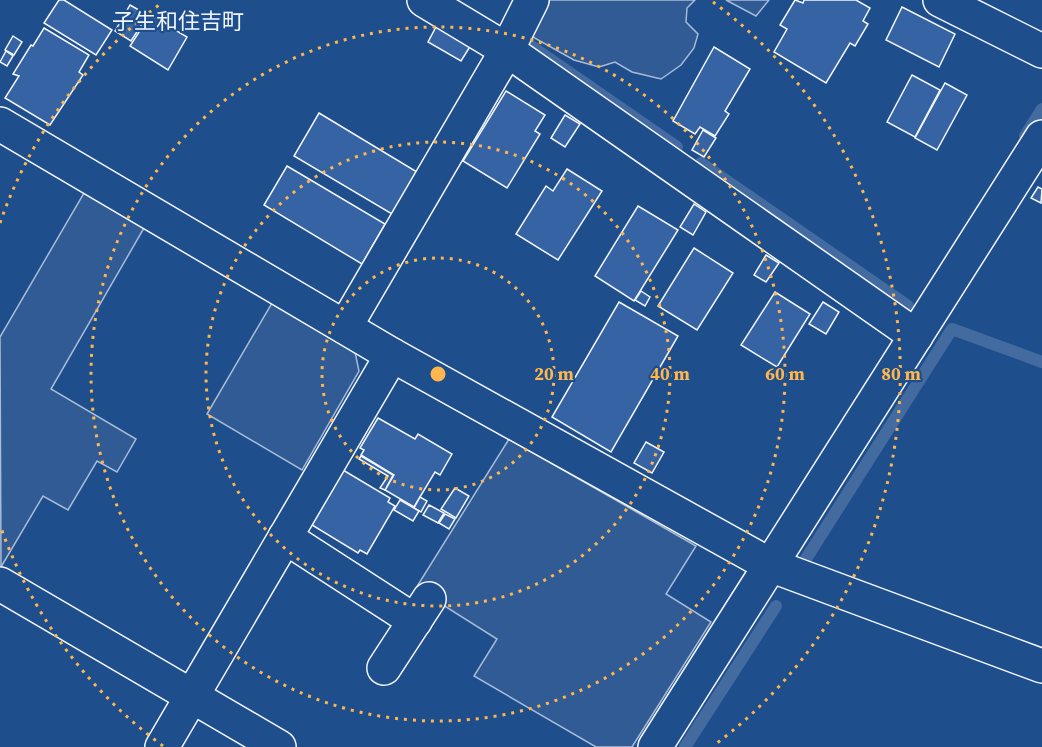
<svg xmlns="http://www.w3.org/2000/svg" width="1042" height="747" font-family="'Source Serif 4','Noto Sans JP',serif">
  <rect width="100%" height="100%" fill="#1f4e8c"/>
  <g fill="#305b95" stroke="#a8bbd7" stroke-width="1.5">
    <path d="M549,0h146l-8,8 -1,14 12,12 -4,14 -13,17 -20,14 -29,-7 -17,-10 -16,5 -25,-7 -43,-24 18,-34z"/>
    <path d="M726,0h43l-13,16z"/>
    <path d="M84,193l60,35 -93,161 85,50 -19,33 -20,-11 -29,49 -25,-14 -42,71 -1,-230z"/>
    <path d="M272,303l83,49 4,19 -57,99 -95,-56z"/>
    <path d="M509,439l187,107 -30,48 45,28 -79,125h-36l-122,-71 23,-37 -81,-51z"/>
  </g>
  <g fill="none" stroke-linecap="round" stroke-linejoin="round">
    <g stroke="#446ba0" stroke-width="12">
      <path d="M531,46l146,101"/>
      <path d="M1025,136l17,-27"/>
      <path d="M701,163l207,143"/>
      <path d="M804,562l148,-233 90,33"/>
      <path d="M685,747l91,-141"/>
    </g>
  </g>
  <g fill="#3563a3" stroke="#f2f6ff" stroke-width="1.5">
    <path d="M59,0h5l48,30 -16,25 -52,-32z"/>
    <path d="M795,0l8,3 1,-3h52l14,8 -7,13 5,3 -13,22 -5,-3 -24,40 -52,-31 13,-23 -7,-4z"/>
    <path d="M130,5l14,8 -4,6 4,2 -13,20 -16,-10z"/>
    <path d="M902,7l53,27 -16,33 -53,-27z"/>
    <path d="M150,15l37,22 -19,33 -38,-24z"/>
    <path d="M437,25l34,20 -10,16 -33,-19z"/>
    <path d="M44,28l45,27 -10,17 4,3 -33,50 -45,-27 14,-22 -6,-2 18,-29 2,1z"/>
    <path d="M13,36l9,6 -8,13 -9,-5z"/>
    <path d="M714,47l36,22 -25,42 4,3 -14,22 -15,-9 -5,7 -22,-13z"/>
    <path d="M6,51l7,5 -6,10 -7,-4z"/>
    <path d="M912,75l28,15 -25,47 -28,-15z"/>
    <path d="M945,83l22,12 -30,55 -22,-12z"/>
    <path d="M506,91l39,24 -10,16 5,3 -33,54 -44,-27z"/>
    <path d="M319,113l98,59 -25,42 -98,-58z"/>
    <path d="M565,115l15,9 -15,23 -14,-9z"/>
    <path d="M703,130l13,8 -12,19 -12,-7z"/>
    <path d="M287,166l98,58 -23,40 -98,-59z"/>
    <path d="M567,169l35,22 -44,69 -42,-26 30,-48 7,5z"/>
    <path d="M1038,187l4,2 -1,14 -10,-5z"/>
    <path d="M694,204l12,8 -13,23 -13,-8z"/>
    <path d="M638,206l40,24 -44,71 -39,-25z"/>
    <path d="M694,248l39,25 -36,57 -39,-24z"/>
    <path d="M766,255l13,8 -13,19 -12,-7z"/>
    <path d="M641,291l9,6 -5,9 -10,-6z"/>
    <path d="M775,292l35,22 -33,53 -36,-22z"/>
    <path d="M619,302l59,34 -67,116 -59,-35z"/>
    <path d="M823,302l16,10 -13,22 -17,-10z"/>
    <path d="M378,418l37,21 3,-5 34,20 -12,21 -5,-3 -21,35 -29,-17 9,-15 -33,-20 3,-5 -4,-2z"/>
    <path d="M646,442l18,10 -12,21 -18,-10z"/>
    <path d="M361,456l32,19 -8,15 -5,-2 8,-12 -29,-17z"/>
    <path d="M343,470l47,28 -2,4 7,4 -28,48 -7,-4 -2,3 -46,-28z"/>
    <path d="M455,488l14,8 -13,22 -15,-9z"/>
    <path d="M420,497l7,4 -6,11 -7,-4z"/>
    <path d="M400,500l19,11 -6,10 -19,-11z"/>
    <path d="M429,505l15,8 -6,10 -15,-8z"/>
    <path d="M445,514l10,5 -6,10 -10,-6z"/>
  </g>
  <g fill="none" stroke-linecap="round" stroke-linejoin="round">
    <defs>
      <g id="minor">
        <path d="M424,0l83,50 409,286"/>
        <path d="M940,0l102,51"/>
        <path d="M0,124l392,231 378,210 272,101"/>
        <path d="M345,327l162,-277 25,-50"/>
        <path d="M285,537l130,84"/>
        <path d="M0,584l279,163"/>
        <path d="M384,668l45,-69"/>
        <path d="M162,747l230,-392"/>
        <path d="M655,747l387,-610"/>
      </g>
    </defs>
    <use href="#minor" stroke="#f2f6ff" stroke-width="36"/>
    <use href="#minor" stroke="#1f4e8c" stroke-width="33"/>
  </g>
  <g fill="none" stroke="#ffb74d" stroke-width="3" stroke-dasharray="3 6">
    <circle cx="438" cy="374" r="116"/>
    <circle cx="438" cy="374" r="232"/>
    <circle cx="438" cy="374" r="347"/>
    <path d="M163 746A463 463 0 0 1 0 525M0 223A463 463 0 0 1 163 2M713 2A463 463 0 0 1 713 746"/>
  </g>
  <g text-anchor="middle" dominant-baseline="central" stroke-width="4.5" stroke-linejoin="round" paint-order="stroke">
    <g font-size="22" fill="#f2f6ff" stroke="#1f4e8c">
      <text x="178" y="21">子生和住吉町</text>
    </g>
  </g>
  <circle cx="438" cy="374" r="9" fill="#ffb74d" stroke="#1f4e8c" stroke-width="3"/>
  <g font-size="18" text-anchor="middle" font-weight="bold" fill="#ffb74d" stroke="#1f4e8c" stroke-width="4.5" stroke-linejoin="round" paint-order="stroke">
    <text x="554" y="380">20 m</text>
    <text x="670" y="380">40 m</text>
    <text x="785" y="380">60 m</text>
    <text x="901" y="380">80 m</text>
  </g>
</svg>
